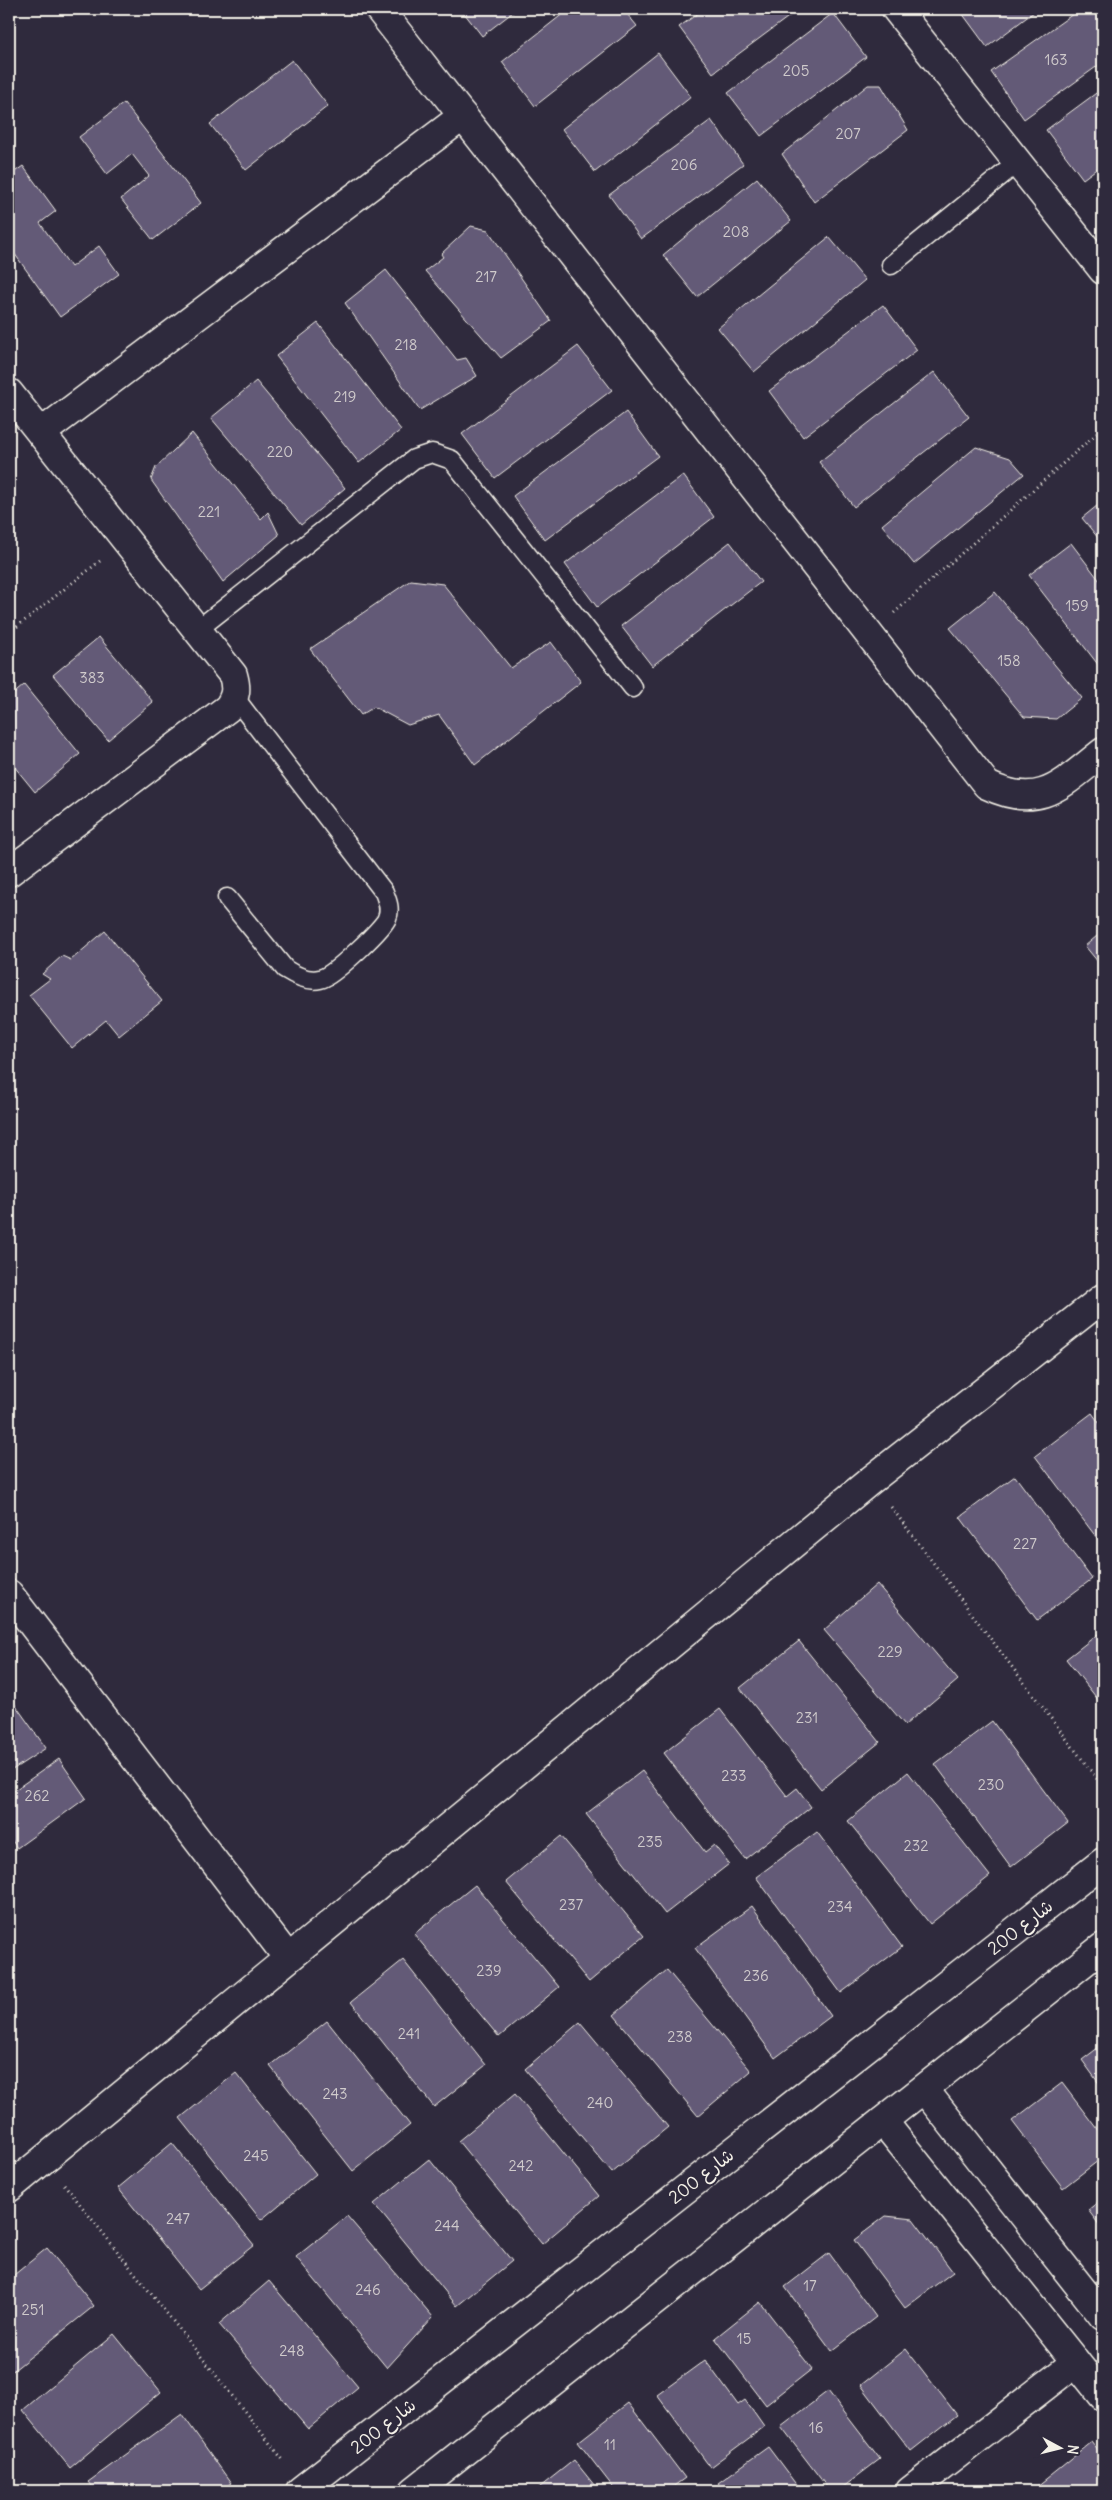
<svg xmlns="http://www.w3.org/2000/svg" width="1112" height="2500" font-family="Delius,'Playpen Sans Arabic',sans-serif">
  <rect width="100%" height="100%" fill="#2f2a3d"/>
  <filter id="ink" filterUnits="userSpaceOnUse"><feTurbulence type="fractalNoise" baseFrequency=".02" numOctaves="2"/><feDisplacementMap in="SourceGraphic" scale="10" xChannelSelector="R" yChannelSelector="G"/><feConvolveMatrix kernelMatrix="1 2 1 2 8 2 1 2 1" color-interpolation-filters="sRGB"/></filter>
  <g filter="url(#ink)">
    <g fill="#645a77" stroke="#f4f1e8">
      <path d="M461,9h56l-35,27z"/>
      <path d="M569,9h54l14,17 -102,80 -33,-44z"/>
      <path d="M704,9h95l-86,64 -34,-46z"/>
      <path d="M959,9h79l-51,38z"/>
      <path d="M1080,9h19l4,6v47l-79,57 -33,-47z"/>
      <path d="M833,13l33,44 -105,79 -33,-43z"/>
      <path d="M658,53l33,44 -96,75 -33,-43z"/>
      <path d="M292,60l36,46 -82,64 -36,-46z"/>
      <path d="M868,85h13l27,45 -94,72 -32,-48z"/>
      <path d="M1103,88v76l-20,15 -37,-49z"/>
      <path d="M124,103l77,100 -48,37 -32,-41 28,-23 -17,-22 -25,20 -28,-37z"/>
      <path d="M711,120l32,44 -102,75 -32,-44z"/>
      <path d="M23,166l33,45 -16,12 31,44 28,-21 20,28 -59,43 -51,-71v-70z"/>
      <path d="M757,178l34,43 -94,76 -34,-42z"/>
      <path d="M1103,187v14l-6,-10z"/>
      <path d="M471,226l17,4 63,91 -50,37 -76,-87 18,-14 -2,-3z"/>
      <path d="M829,237l36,43 -111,92 -36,-44z"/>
      <path d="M386,270l71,90 9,-2 11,18 -57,34 -75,-107z"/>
      <path d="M883,305l34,45 -114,87 -34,-46z"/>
      <path d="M318,323l83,107 -42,33 -83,-107z"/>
      <path d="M578,346l34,44 -117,88 -33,-44z"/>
      <path d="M934,372l35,45 -115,90 -35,-45z"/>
      <path d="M256,381l89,107 -44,37 -90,-107z"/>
      <path d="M626,412l32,44 -113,84 -32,-44z"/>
      <path d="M192,433l69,86 7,-7 11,23 -56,47 -72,-102 5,-13z"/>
      <path d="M976,447l34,11 14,16 -110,90 -32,-39z"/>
      <path d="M683,475l31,42 -117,90 -32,-43z"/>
      <path d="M1103,501v43l-21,-26z"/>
      <path d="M730,542l31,40 -109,84 -31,-40z"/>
      <path d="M1071,543l32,42v86l-74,-96z"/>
      <path d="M411,580l32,4 68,84 40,-26 30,40 -106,83 -36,-50 -31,10 -34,-18 -13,8 -51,-66z"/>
      <path d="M995,592l87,106 -26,21 -32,-2 -74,-89z"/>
      <path d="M99,637l54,65 -45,38 -55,-65z"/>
      <path d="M24,685l56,69 -45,38 -26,-32v-62z"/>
      <path d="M105,931l57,70 -43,35 -13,-16 -34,28 -43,-53 21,-16 -8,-5 20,-18 9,4z"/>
      <path d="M1103,931v37l-18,-22z"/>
      <path d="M1092,1413l11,15v118l-68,-90z"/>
      <path d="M1015,1476l77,103 -55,41 -77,-103z"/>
      <path d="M877,1584l81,96 -53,45 -81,-95z"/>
      <path d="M1103,1630v76l-37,-47z"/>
      <path d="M799,1641l81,101 -59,47 -81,-101z"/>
      <path d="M11,1699l35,49 -37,24v-71z"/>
      <path d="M720,1709l67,87 10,-8 14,19 -66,52 -81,-106z"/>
      <path d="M992,1721l76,102 -57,44 -76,-103z"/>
      <path d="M59,1759l27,39 -69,50 -8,-12v-42z"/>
      <path d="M642,1771l63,81 9,-7 15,19 -64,50 -79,-100z"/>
      <path d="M908,1772l82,104 -60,48 -82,-103z"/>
      <path d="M817,1832l85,115 -61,46 -85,-116z"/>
      <path d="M561,1836l83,100 -55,46 -83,-100z"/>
      <path d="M475,1885l84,102 -60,50 -85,-103z"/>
      <path d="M752,1906l79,110 -56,42 -80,-110z"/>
      <path d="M403,1960l83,105 -52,42 -83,-105z"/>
      <path d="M667,1970l84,101 -53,45 -84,-101z"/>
      <path d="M327,2021l83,104 -57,46 -83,-105z"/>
      <path d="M580,2022l88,105 -56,46 -87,-104z"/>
      <path d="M1103,2044v45l-21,-29z"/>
      <path d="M236,2073l80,101 -55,46 -81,-102z"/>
      <path d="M1062,2083l41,54v20l-40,31 -51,-67z"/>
      <path d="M515,2094l84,102 -57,48 -84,-103z"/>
      <path d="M172,2143l82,102 -55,44 -81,-101z"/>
      <path d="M429,2159l83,102 -55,45 -83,-102z"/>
      <path d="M1103,2198v32l-15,-20z"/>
      <path d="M347,2216l86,101 -46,51 -91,-111z"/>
      <path d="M886,2216l27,3 40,53 -48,36 -51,-68z"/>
      <path d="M47,2248l47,58 -85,68v-95z"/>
      <path d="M829,2253l47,64 -44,34 -47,-64z"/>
      <path d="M269,2281l89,106 -50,42 -89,-105z"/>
      <path d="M760,2302l52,67 -46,36 -51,-67z"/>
      <path d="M114,2334l47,58 -91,76 -47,-58z"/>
      <path d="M906,2349l51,66 -46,36 -50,-66z"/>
      <path d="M705,2360l33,45 7,-5 19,27 -54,40 -53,-72z"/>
      <path d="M828,2391l52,68 -42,32h-8l-49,-64z"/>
      <path d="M628,2403l57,75 -18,13h-51l-38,-49z"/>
      <path d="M182,2414l49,69 -11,8h-125l-7,-9z"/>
      <path d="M1092,2442l11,14v35h-72z"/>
      <path d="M768,2447l33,44h-77l-6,-8z"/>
      <path d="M574,2460l25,31h-64z"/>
    </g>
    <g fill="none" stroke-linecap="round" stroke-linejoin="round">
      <defs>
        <g id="service">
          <path d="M891,265l127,-103"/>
          <path d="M197,630l217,-171 18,-6 20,7 181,228"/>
          <path d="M227,898l58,71c11,7 27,15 40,8 11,-5 59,-49 62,-59 4,-9 0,-18 -3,-26l-149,-194"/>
        </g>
        <g id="minor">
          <path d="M379,9l608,776c54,26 75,-1 116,-33"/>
          <path d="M896,9l207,261"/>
          <path d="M9,393l224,282c4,14 3,21 -5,33l-219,164"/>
          <path d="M41,433l422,-317"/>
          <path d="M9,1594l279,364"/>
          <path d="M924,2089l179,227"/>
          <path d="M883,2121l220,275"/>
          <path d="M9,2188l862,-708 232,-182"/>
          <path d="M910,2491l166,-129"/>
        </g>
        <g id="tertiary">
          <path d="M300,2491l803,-629"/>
          <path d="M414,2491l689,-544"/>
        </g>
      </defs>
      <use href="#service" stroke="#f4f1e8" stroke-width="21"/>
      <use href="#minor" stroke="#f4f1e8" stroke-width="31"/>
      <use href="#tertiary" stroke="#f4f1e8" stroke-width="31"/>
      <g stroke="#f4f1e8" stroke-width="3" stroke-dasharray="1 4" stroke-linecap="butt">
        <path d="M894,613l209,-185"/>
        <path d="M9,633l91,-72"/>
        <path d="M891,1507l212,280"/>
        <path d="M64,2184l220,277"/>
      </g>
      <use href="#service" stroke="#2f2a3d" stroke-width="18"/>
      <use href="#minor" stroke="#2f2a3d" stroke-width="28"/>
      <use href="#tertiary" stroke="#2f2a3d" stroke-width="28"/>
    </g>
  </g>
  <g text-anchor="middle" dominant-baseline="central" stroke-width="4" stroke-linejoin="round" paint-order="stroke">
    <g font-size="15" fill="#d0cbcc">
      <text x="1056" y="59">163</text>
      <text x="796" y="70">205</text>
      <text x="848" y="133">207</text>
      <text x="684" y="164">206</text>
      <text x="736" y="231">208</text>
      <text x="486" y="276">217</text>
      <text x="406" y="344">218</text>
      <text x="345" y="396">219</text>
      <text x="280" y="451">220</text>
      <text x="209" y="511">221</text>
      <text x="1077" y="605">159</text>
      <text x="1009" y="660">158</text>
      <text x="92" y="677">383</text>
      <text x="1025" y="1543">227</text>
      <text x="890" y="1651">229</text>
      <text x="807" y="1717">231</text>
      <text x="734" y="1775">233</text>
      <text x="991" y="1784">230</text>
      <text x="37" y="1795">262</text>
      <text x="650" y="1841">235</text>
      <text x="916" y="1845">232</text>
      <text x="571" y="1904">237</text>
      <text x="840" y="1906">234</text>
      <text x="489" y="1970">239</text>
      <text x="756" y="1975">236</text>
      <text x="409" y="2033">241</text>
      <text x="680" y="2036">238</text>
      <text x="335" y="2093">243</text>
      <text x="600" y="2102">240</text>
      <text x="256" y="2155">245</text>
      <text x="521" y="2165">242</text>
      <text x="178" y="2218">247</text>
      <text x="447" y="2225">244</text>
      <text x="810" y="2285">17</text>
      <text x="368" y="2289">246</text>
      <text x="33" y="2309">251</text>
      <text x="744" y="2338">15</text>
      <text x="292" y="2350">248</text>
      <text x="816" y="2427">16</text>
      <text x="610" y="2444">11</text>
    </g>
    <g font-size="18" fill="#f4f1e8" stroke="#2f2a3d">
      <text transform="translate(1020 1927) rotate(-38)">شارع 200</text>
      <text transform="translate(701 2176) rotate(-38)">شارع 200</text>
      <text transform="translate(383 2426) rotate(-38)">شارع 200</text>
    </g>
  </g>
  <rect width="1112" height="2500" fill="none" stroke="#2f2a3d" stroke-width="30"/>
  <rect x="15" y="15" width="1082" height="2470" fill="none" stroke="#f4f1e8" stroke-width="2" filter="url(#ink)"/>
  <g transform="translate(1060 2448) rotate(97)" stroke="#2f2a3d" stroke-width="4" paint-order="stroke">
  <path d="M0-4L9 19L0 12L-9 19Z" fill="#f4f1e8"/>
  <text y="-8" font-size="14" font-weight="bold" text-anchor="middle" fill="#f4f1e8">N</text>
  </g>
</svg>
